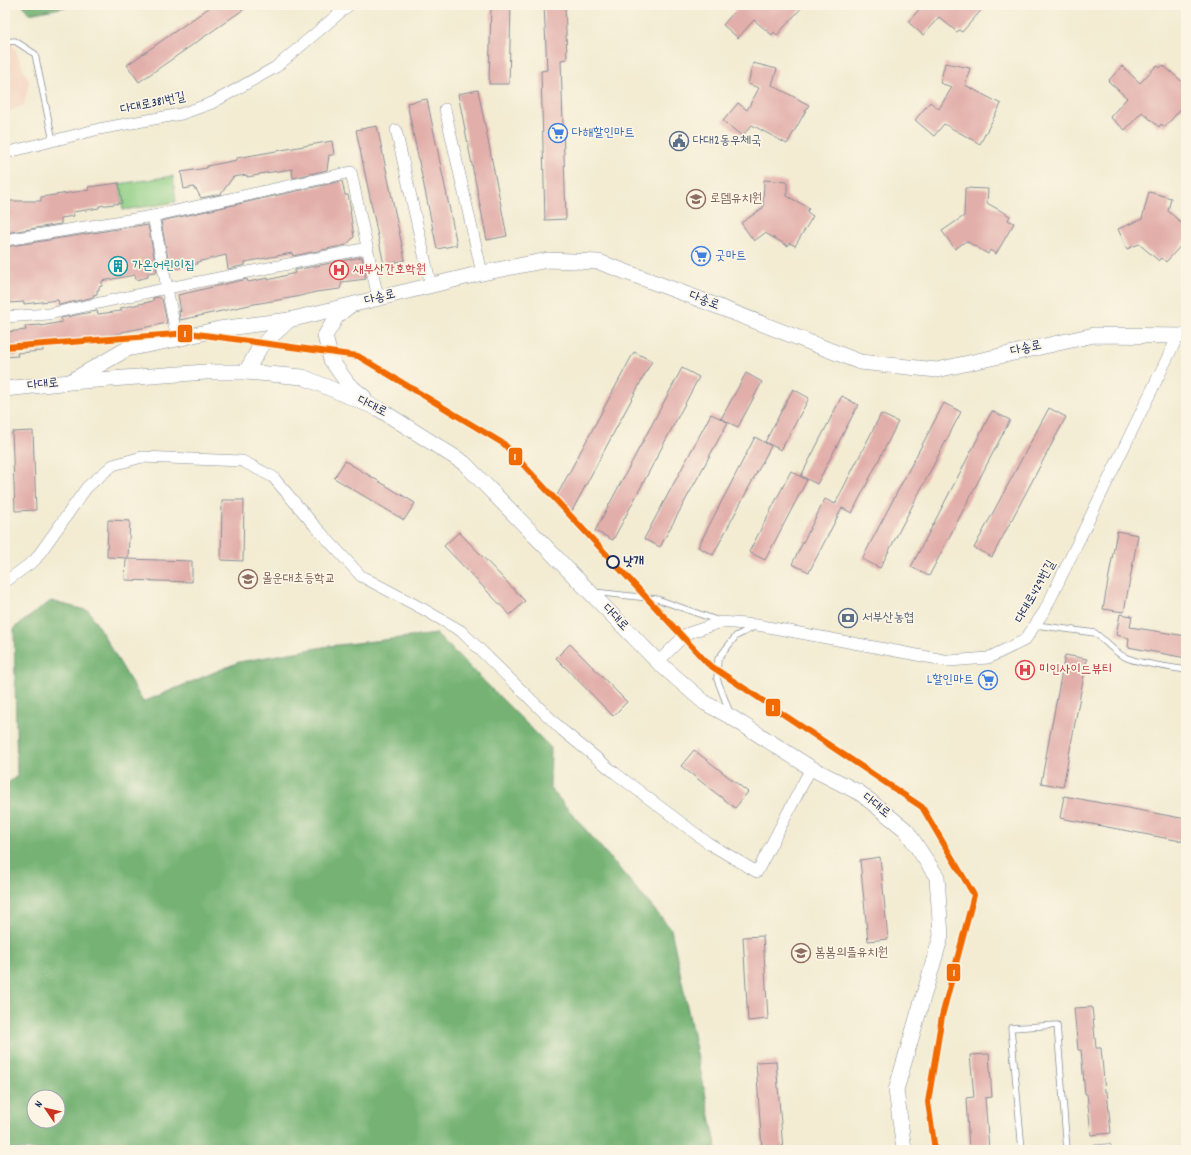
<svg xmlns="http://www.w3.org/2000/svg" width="1191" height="1155" font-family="Dekko,'Poor Story',sans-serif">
  <rect width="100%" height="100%" fill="#fcf5e5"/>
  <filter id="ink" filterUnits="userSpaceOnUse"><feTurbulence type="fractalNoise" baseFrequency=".025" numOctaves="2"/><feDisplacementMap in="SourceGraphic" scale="8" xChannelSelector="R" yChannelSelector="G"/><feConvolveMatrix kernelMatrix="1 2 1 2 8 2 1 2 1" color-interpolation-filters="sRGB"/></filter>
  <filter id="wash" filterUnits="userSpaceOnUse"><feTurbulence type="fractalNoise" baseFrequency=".012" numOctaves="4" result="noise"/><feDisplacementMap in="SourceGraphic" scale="16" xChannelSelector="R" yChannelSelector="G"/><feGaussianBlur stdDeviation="0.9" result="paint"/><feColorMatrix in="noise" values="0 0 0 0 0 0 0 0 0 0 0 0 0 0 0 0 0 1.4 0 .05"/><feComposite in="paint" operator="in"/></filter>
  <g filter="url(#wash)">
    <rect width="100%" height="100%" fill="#f3ecd3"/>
    <path fill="#f4d3c0" d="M5,22l6,19 18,40 -5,24 -19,8z"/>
    <path fill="#90cf86" stroke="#567f72" d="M173,176l3,26 -53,8 -4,-26z"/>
    <g fill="#74b273" stroke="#487068" fill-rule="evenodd">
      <path d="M23,5h53l-47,9z"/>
      <path d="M51,601l38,10 54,91 96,-40 90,-16 108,-12 114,114 -1,40 121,141 46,221h-712v-365l12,-9 -3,-148zM34,1097h24v24h-24z"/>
    </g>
    <g id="blocks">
      <g fill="#e2aeaa">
        <path d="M213,5h37l-111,77 -12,-17z"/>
        <path d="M491,5h20l-2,79h-20z"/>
        <path d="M544,5h21l2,54 -6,1 5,159 -21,1 -4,-149 6,-1z"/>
        <path d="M740,5h64l-27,30 -3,-3 -2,3 -18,-15 -16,18 -15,-13z"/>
        <path d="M923,5h63l-24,27 -3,-2 -2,2 -18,-15 -16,18 -15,-13z"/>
        <path d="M753,63l24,6 -5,16 37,20 -22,39 -35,-19 -10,11 -19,-15 15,-18 9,7 12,-22 -11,-4z"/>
        <path d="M945,63l25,5 -5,17 36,19 -21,40 -36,-20 -10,12 -19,-16 15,-18 9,7 13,-22 -12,-4z"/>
        <path d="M1157,65l3,3 3,-3 23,20v18l-21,24 -4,-3 -2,3 -17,-15 -17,18 -15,-13 17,-19 -19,-17 14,-15 18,17z"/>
        <path d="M478,90l29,146 -20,4 -29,-146z"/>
        <path d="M427,99l30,146 -20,4 -30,-146z"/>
        <path d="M377,126l28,134 -21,5 -28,-135z"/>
        <path d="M332,141l2,14h-5l-2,15 -34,8 -1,-9 -33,5v1l-12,2v-2l-14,2 -12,17 -20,4 -5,-9h-2v-2l-10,2 -3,-17 26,-4v-2l30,-6v-2z"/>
        <path d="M764,180l23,2v14l22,12 -2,4 6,4 -18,30 -5,-3 -2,3 -23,-13 -11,8 -13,-18 22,-15z"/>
        <path d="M342,181l3,14h3l3,15h-1l4,27 -8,8 -53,11 -1,-3 -47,9v3l-17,4 -2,-14 -29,7v2l-26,6 -1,-1 -9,-48z"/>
        <path d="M119,183l3,20 -23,3v2l-26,4 1,4 -13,2v6l-56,9v-32h36v-4l48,-7 -1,-3z"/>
        <path d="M965,188l23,1 -1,14 23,13 -2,4 6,3 -18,31 -6,-4 -2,4 -22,-13 -11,8 -13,-18 22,-15z"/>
        <path d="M1149,192l22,6 -3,13 18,16v13l-20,22 -4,-4 -3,3 -20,-17 -12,5 -9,-20 24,-10z"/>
        <path d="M143,225v1l5,-1 9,47 -9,1v4l-12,3 -1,-5 -33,6v5l-3,1v3h-2v4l-4,1 1,2 -35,8 -1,-5 -34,4v-2l-15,1 -1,-8h-3v-48z"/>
        <path d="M362,257l4,22 -24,3 -2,7 -24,3 -20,5 -42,7 -74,16 -1,-10 2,2 -3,-17 69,-16 1,3 20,-4v2l27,-7v-3z"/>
        <path d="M159,297l3,2 5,24 -45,9v1l-55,9v-2l-24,5v6l-26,2 1,3 -13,1v-25l21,-2 -1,-4 16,-1v1l21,-4 -1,-4 36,-7 1,3 23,-3v-3l32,-7v-3z"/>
        <path d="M634,352l18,9 -80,150 -18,-10z"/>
        <path d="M682,368l17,9 -86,163 -18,-9z"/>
        <path d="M746,373l16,9 -24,45 -17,-8z"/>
        <path d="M793,389l16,9 -28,52 -16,-8z"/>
        <path d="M842,396l16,9 -41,79 -16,-8z"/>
        <path d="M944,403l17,9 -81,156 -18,-9z"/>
        <path d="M1049,408l17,9 -74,140 -18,-9z"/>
        <path d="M992,411l18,9 -81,156 -18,-9z"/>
        <path d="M711,414l17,8 -68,125 -16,-8z"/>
        <path d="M881,414l17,8 -46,91 -10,-5 -33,64 -17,-8 33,-65 10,5z"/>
        <path d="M33,431l3,79 -21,1 -3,-79z"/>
        <path d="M755,437l16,9 -58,109 -15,-8z"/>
        <path d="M345,461l70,42 -11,17 -70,-42z"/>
        <path d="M791,471l16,9 -42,80 -16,-8z"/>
        <path d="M222,500h22l-1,61 -22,-1z"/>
        <path d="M108,520l22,1 -2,37 -21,-1z"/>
        <path d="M1117,531l21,4 -14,77 -21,-3z"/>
        <path d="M459,532l66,69 -15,14 -66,-69z"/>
        <path d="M126,559l66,2v21l-67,-2z"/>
        <path d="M1120,614l12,2 -2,11 56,9v22l-58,-11 1,-9 -13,-3z"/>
        <path d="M570,644l57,58 -14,14 -57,-58z"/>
        <path d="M1065,655l22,4 -24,128 -22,-4z"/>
        <path d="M694,750l54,42 -13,16 -54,-42z"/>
        <path d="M1064,796l122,23v23l-126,-24z"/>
        <path d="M880,857l8,82 -20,2 -8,-81z"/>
        <path d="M763,936l5,83 -20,2 -5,-84z"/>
        <path d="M1092,1007l4,41h5l4,44h2l4,41 -20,2 -4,-41h-2l-4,-44h-3l-4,-42z"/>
        <path d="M989,1054l3,43 -7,1 4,52h-20l-3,-52 8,-1 -4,-42z"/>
        <path d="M776,1061l7,89h-21l-6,-88z"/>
      </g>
    </g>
  </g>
  <g filter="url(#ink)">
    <use href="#blocks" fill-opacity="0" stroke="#878e98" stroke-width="1"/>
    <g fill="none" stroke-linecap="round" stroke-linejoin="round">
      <defs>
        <g id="service">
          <path d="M5,42l10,-1 20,13 18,87"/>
          <path d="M594,592l63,7 62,22"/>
          <path d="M1036,625l59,8c11,8 19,20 32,25 15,6 42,9 59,12"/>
          <path d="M730,713l-13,-34 1,-20 18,-23 18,-9"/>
          <path d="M1022,1150l-11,-122 46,-3 10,125"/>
          <path d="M1077,1150l31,-3v3"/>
        </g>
        <g id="minor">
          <path d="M445,109l37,164"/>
          <path d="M396,130l35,156"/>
          <path d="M5,153l94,-24 82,-15 31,-11 64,-36 73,-62"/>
          <path d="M153,216l24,123"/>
          <path d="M5,240l148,-24 198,-44 27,126"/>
          <path d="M5,317l44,-3 114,-25 205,-41"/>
          <path d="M5,582l30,-22 52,-73 26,-22 29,-8 100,4 31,16 41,48 47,51 62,33 38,22 101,99 53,43 93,70 49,29 54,-104"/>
          <path d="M658,662l28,-28 35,-12 36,3 192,36 39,-3 37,-18 20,-30 133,-274"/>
        </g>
        <g id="secondary">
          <path d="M349,306l-12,10 -12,20 6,24 17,24 16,13"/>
          <path d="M246,372l14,-25 29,-27 193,-47 66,-13 51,2 92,34 169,66 77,8 157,-35 92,1"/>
          <path d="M73,380l54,-31 50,-10 42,-10 70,-9"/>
          <path d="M5,389l65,-7 136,-10h40l57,5 76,32 85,54 194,199 47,41 26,14 80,51 49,25 46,37 31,47 4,59 -45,154 8,60"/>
        </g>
      </defs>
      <use href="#service" stroke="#878e98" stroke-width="7"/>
      <use href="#minor" stroke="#878e98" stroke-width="12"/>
      <use href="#secondary" stroke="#878e98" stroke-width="16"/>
      <use href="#service" stroke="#fff" stroke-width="5.5"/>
      <use href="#minor" stroke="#fff" stroke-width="11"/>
      <use href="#secondary" stroke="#fff" stroke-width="15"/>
      <defs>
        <path id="metro-1" d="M5,347l184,-14 169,23 146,88 204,220 214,143 52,88 -32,121 -14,86 7,48"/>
      </defs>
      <use href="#metro-1" stroke="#fcf5e5" stroke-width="9"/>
      <use href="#metro-1" stroke="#f06a00" stroke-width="6"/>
    </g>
  </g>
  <defs>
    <symbol id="supermarket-ring" viewBox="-11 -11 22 22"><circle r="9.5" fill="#fcf5e5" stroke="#3f7fe0" stroke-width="1.5"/><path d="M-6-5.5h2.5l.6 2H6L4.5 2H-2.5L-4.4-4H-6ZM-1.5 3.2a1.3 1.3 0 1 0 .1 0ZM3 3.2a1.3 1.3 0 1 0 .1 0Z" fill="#3f7fe0"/></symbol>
    <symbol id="civic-ring" viewBox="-11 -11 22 22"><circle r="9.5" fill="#fcf5e5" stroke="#5c6f8a" stroke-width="1.5"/><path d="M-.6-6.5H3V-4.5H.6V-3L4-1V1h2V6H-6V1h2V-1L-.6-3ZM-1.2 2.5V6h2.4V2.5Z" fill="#5c6f8a"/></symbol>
    <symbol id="school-ring" viewBox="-11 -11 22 22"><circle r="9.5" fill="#fcf5e5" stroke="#8d6e63" stroke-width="1.5"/><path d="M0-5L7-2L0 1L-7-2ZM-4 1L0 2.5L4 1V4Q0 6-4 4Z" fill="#8d6e63"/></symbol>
    <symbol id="building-ring" viewBox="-11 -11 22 22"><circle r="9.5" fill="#fcf5e5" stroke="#0f9aa8" stroke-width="1.5"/><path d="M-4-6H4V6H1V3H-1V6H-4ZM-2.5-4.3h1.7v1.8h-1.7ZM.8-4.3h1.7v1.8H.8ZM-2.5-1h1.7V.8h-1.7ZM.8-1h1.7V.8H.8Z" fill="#0f9aa8"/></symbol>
    <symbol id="hospital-ring" viewBox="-11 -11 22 22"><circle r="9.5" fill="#fcf5e5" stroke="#e0444e" stroke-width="1.5"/><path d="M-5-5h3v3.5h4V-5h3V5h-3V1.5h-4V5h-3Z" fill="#e0444e"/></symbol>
    <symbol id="bank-ring" viewBox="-11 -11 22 22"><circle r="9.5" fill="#fcf5e5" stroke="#5c6f8a" stroke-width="1.5"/><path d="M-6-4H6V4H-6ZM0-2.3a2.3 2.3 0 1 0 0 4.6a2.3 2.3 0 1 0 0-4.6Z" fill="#5c6f8a"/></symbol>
  </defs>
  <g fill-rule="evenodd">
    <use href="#supermarket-ring" x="547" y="122" width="22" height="22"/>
    <use href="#civic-ring" x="668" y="130" width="22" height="22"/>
    <use href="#school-ring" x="685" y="188" width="22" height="22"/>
    <use href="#supermarket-ring" x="690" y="245" width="22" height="22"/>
    <use href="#building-ring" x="107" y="255" width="22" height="22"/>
    <use href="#hospital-ring" x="328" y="259" width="22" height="22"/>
    <use href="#school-ring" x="237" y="568" width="22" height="22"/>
    <use href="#bank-ring" x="837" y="607" width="22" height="22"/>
    <use href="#hospital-ring" x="1014" y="659" width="22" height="22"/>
    <use href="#supermarket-ring" x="977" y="669" width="22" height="22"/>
    <use href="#school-ring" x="790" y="942" width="22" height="22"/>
  </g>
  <circle fill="#fcf5e5" stroke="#1b2f5e" stroke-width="2" cx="613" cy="562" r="6"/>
  <g text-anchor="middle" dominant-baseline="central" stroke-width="3.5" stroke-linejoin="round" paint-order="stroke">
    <g font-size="13" fill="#1b2f5e" stroke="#fcf5e5">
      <text transform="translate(153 104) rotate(-12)">다대로381번길</text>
      <text transform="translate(380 298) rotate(-14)">다송로</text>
      <text transform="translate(704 301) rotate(21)">다송로</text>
      <text transform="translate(1026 349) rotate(-12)">다송로</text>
      <text transform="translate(43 385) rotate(-6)">다대로</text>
      <text transform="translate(372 407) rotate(26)">다대로</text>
      <text transform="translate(1036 592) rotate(-61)">다대로429번길</text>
      <text transform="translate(615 618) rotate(46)">다대로</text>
      <text transform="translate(876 806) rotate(38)">다대로</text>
    </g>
    <g font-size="13" fill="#366cbe" stroke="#fcf5e5" text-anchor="start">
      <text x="572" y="133">다해할인마트</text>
      <text x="715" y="256">굿마트</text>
      <text x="974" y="680" text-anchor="end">L할인마트</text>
    </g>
    <g font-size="13" fill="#4e5e75" stroke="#fcf5e5" text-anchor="start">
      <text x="693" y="141">다대2동우체국</text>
      <text x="862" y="618">서부산농협</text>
    </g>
    <g font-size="13" fill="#785e54" stroke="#fcf5e5" text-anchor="start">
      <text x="710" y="199">로뎀유치원</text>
      <text x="262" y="579">몰운대초등학교</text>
      <text x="815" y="953">봄봄의뜰유치원</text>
    </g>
    <g font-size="13" fill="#0d838f" stroke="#fcf5e5" text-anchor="start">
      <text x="132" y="266">가온어린이집</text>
    </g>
    <g font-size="13" fill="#be3a42" stroke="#fcf5e5" text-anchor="start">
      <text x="353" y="270">새부산간호학원</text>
      <text x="1039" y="670">미인사이드뷰티</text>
    </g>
    <g font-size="13" font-weight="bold" fill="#1b2f5e" stroke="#fcf5e5" text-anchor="start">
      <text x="623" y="562">낫개</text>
    </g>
  </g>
  <g stroke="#fcf5e5" stroke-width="1.5">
    <rect x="177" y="324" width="16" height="19" rx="4" fill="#f06a00"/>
    <rect x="508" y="447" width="15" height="19" rx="4" fill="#f06a00"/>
    <rect x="765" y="698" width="16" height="19" rx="4" fill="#f06a00"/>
    <rect x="946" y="963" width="15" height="19" rx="4" fill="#f06a00"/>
  </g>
  <g font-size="11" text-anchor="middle" font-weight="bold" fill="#fff">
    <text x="185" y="337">1</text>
    <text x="515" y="460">1</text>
    <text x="773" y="711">1</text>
    <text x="954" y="976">1</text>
  </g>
  <rect width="1191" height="1155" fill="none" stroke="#fcf5e5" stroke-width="20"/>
  <g transform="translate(46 1109) rotate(304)"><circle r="19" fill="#fcf5e5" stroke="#a2a6af"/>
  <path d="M0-3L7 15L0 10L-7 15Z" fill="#c8321e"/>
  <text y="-6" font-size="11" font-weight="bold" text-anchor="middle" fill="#1b2f5e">N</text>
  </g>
</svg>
